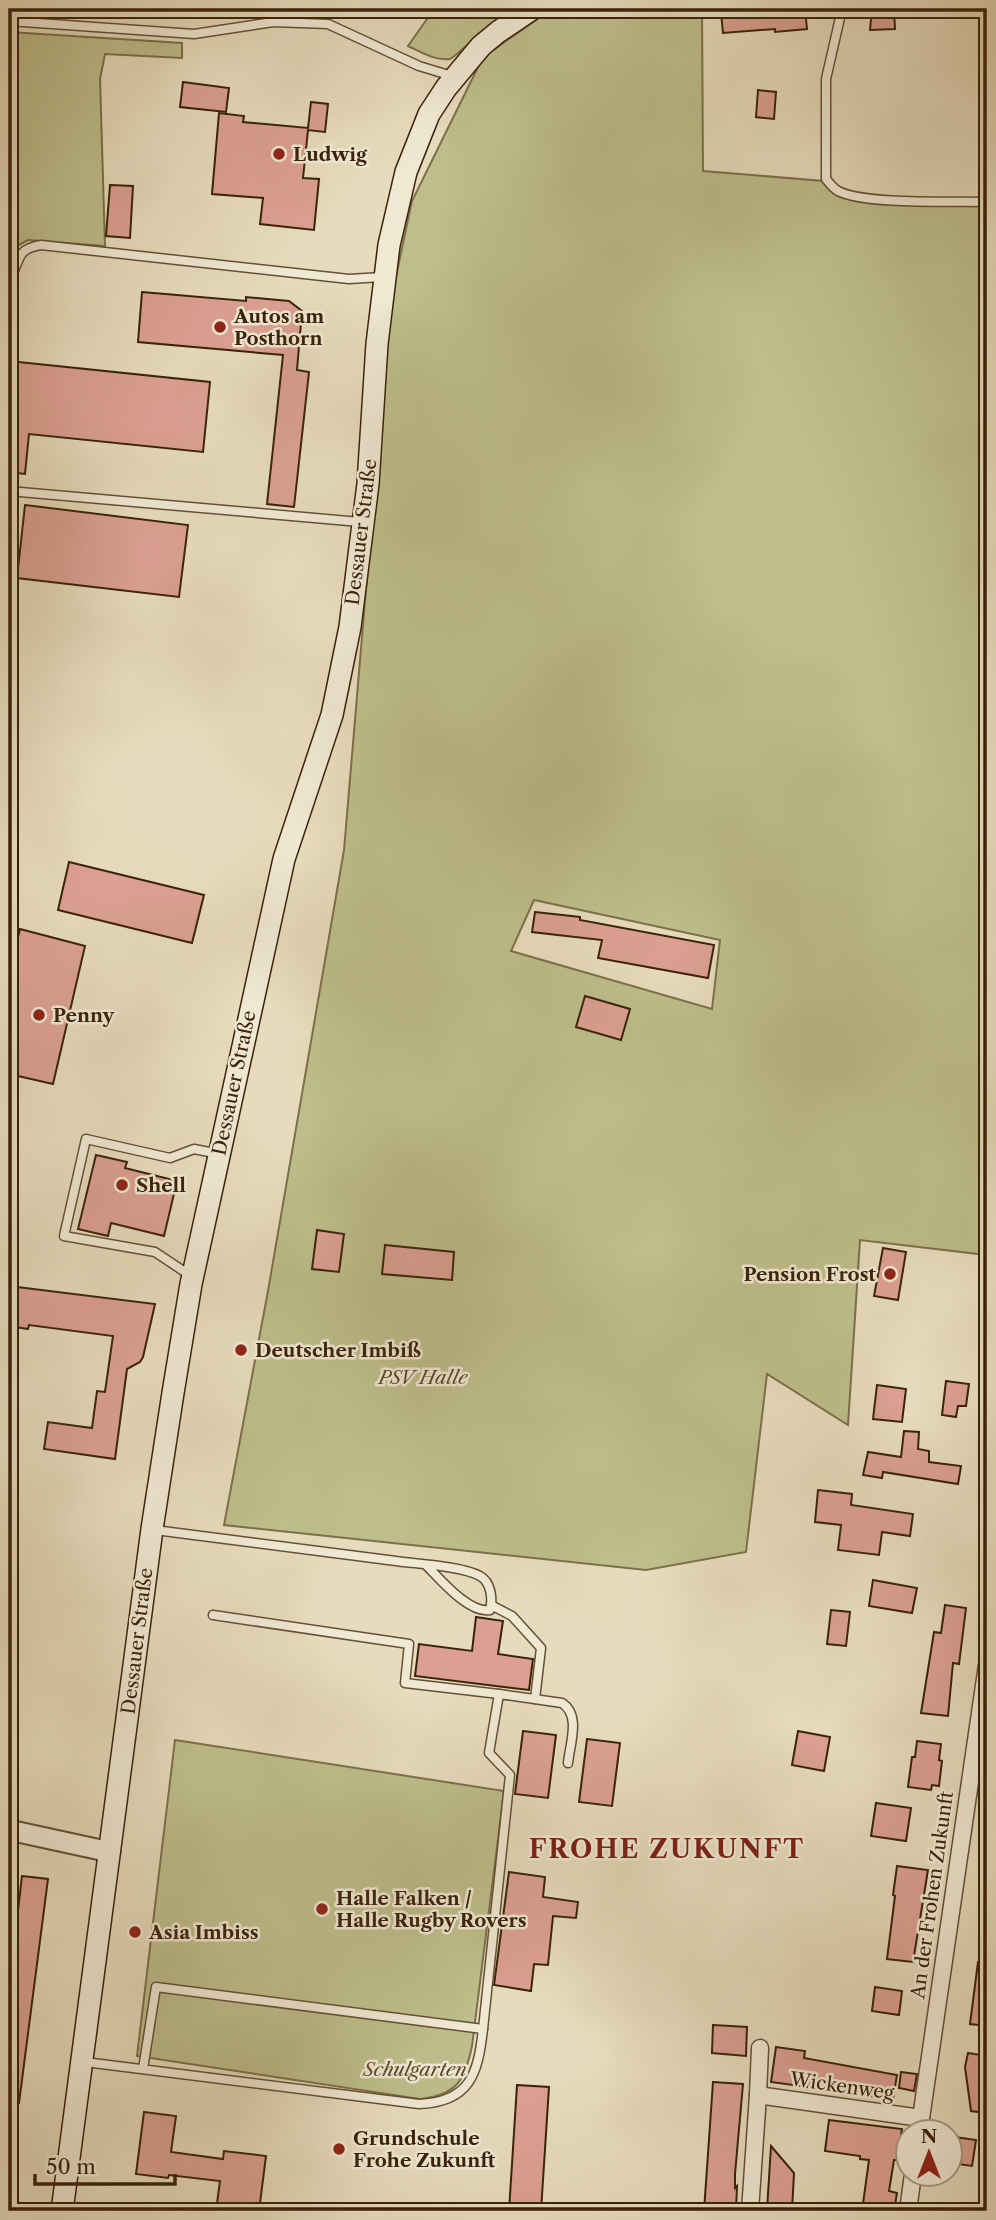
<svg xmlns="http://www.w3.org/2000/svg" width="996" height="2220" font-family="'Libre Caslon Text',serif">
  <rect width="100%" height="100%" fill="#e6dbbc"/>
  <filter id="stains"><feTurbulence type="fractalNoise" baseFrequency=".00286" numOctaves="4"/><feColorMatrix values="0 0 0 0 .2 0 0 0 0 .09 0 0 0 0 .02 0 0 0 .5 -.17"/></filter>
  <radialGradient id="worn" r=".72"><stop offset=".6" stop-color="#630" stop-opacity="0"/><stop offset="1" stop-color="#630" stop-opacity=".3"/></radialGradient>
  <g fill="#bdbe8b" stroke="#7c704a" stroke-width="2" fill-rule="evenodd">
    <path d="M434,9h76c-12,7 -55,49 -60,50 -15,2 -29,-7 -42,-13z"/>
    <path d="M552,9h150l1,162 121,10 11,12 152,11v533l-4,1 1,23h3v494l-127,-15 -12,185 -81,-51 -21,178 -100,18 -422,-45 44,-234 76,-441 46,-545 22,-104 71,-144zM534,900l186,40 -8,69 -201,-58z"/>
    <path d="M9,32l173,11v15l-77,-4 -5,25 5,167 -77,-6 -15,8 -4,19z"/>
    <path d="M175,1740l329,51 -32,255c-7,34 -15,49 -52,53l-283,-43z"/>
  </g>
  <g fill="#dba092" stroke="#3a220a" stroke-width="2">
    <path d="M759,9h46l2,20 -32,3v-3l-52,4 -2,-21z"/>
    <path d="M872,9h22l1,20 -25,1z"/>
    <path d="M183,82l46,6 -3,24 -46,-5z"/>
    <path d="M758,90l18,2 -2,27 -18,-2z"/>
    <path d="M311,102l17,2 -3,28 -17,-2 -5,48 16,1 -5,51 -54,-6 3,-26 -51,-4 7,-81 25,3 -1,6 65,6z"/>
    <path d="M110,185l23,1 -3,52 -24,-2z"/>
    <path d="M142,292l104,9v-4l43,4 13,10 -5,59 12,2 -15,135 -27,-3 16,-149 -145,-13z"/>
    <path d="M9,361l201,21 -7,70 -174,-18 -4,40 -16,-2z"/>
    <path d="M25,505l163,20 -9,72 -162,-19z"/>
    <path d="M69,862l135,33 -12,48 -134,-33z"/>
    <path d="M535,912l45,5v3l134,25 -6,33 -110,-20 4,-18 -70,-8z"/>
    <path d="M20,929l65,17 -32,138 -44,-10v-102z"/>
    <path d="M585,996l45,13 -9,31 -45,-13z"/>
    <path d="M96,1155l31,7 -2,6 52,13 -13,55 -53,-13 -3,13 -30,-7z"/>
    <path d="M317,1230l27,4 -5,38 -27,-3z"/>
    <path d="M385,1245l69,7 -2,28 -70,-6z"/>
    <path d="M883,1248l23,4 -8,48 -24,-4z"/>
    <path d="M9,1286l146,18 -12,53 -3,5 -13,7 -12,90 -71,-10 4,-27 44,6 5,-37 8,1 8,-56 -84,-11 -1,4 -19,-3z"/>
    <path d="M946,1381l23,3 -3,22h-8l-2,11 -14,-2z"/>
    <path d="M877,1385l29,4 -4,33 -29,-3z"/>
    <path d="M904,1431l15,1 -1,17 11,2v11l32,4 -3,18 -75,-12 -1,6 -19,-3 5,-23 33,5z"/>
    <path d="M818,1490l34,4 -1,11 62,9 -3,22 -28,-4 -3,23 -41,-5 3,-25 -26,-3z"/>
    <path d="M873,1580l44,8 -5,25 -43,-7z"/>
    <path d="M945,1605l21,3 -7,56 -6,-1 -5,53 -27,-3 13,-81 7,1z"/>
    <path d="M831,1610l19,2 -4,34 -19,-2z"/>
    <path d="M476,1617l27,4 -5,33 35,5 -4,31 -114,-14 4,-32 53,7z"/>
    <path d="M523,1731l33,4 -8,63 -33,-4z"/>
    <path d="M798,1731l32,6 -6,34 -32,-6z"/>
    <path d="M587,1739l33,4 -8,63 -33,-4z"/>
    <path d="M917,1741l24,3 -2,16 3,1 -3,25 -7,-1 -1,5 -23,-3 4,-30h3z"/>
    <path d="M876,1803l35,5 -5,33 -35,-5z"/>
    <path d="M897,1866l31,4 -15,92 -26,-3 8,-63 -2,-1z"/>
    <path d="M509,1872l36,5 -2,20 35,5 -2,16 -23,-2 -5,49 -14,-1 -3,27 -37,-6z"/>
    <path d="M22,1876l26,3 -29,224h-10v-134l2,1z"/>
    <path d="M978,1962l9,1v63l-17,-2z"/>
    <path d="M875,1987l27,4 -3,24 -27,-4z"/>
    <path d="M713,2025l34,2 -1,29 -34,-3z"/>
    <path d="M776,2047l29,4 -1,7 93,17 -4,24 -122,-17z"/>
    <path d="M968,2053l19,3v57l-16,-2 -6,-44z"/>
    <path d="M901,2072l16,2 -3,17 -15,-3z"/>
    <path d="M713,2082l30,2 -8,90v14l2,-2 -1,25h-32z"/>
    <path d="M517,2085l32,2 -8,124h-32z"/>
    <path d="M144,2112l32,4 -5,36 52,7 1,-8 42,5 -7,55h-43l4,-30 -51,-6 -1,3 -32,-4z"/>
    <path d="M829,2120l73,9 -5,31h-3l-5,31 8,2 -3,18h-32l7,-51 -9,-1v-3l-35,-5z"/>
    <path d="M955,2137l21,3 -4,26 -22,-3v-23h4z"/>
    <path d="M771,2146l23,27 -2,38 -25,-1z"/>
  </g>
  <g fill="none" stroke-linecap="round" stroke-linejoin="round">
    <defs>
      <g id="service">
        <path d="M842,9l-16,70v100c4,5 7,9 12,12 27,14 116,10 149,11"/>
        <path d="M9,21l185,13 79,-12 55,2 91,42 33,10"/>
        <path d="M14,271c6,-17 8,-23 27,-26l308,34 33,-2"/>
        <path d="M9,491l351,31"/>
        <path d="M191,1276l-36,-24 -91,-16 22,-97 84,19 24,-9 25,5"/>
        <path d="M155,1530c80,10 160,21 241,31 21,3 66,5 84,15 11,6 13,23 10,34 -21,4 -50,-31 -64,-45"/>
        <path d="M491,1605l21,11 29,32 -6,51"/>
        <path d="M213,1615l196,29 -4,39 94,11"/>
        <path d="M483,2029l27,-254 -21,-22 10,-59 63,9c19,12 8,40 6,60"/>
        <path d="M85,2062l334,42c51,-2 59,-30 64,-75l-327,-42 -13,82"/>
      </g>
      <g id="minor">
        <path d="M758,2095l2,-47"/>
        <path d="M919,2132l68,-467"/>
        <path d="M750,2211l8,-116 163,23"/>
        <path d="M908,2211l5,-37"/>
      </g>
      <path id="tertiary" d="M9,1830l101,22"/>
      <path id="secondary" d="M62,2211l90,-682 21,-136 18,-109 93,-425 48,-144 18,-88 18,-143 9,-140 12,-99 17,-73 23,-58 17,-26 35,-42 17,-14 34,-23"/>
    </defs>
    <use href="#service" stroke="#655036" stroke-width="11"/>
    <use href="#minor" stroke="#655036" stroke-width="19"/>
    <use href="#tertiary" stroke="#655036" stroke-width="23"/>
    <use href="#secondary" stroke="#3a220a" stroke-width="24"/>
    <use href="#service" stroke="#efe8d3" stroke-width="8"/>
    <use href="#minor" stroke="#efe8d3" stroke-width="16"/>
    <use href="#tertiary" stroke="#efe8d3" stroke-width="19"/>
    <use href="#secondary" stroke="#efe8d3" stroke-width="21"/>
  </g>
  <g fill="#8f2418" stroke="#efe8d3" stroke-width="2.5">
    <circle cx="279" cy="154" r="7"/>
    <circle cx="220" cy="327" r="7"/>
    <circle cx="39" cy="1015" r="7"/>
    <circle cx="122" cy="1185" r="7"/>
    <circle cx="890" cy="1274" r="7"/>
    <circle cx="241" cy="1350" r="7"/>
    <circle cx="322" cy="1909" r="7"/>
    <circle cx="135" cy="1932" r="7"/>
    <circle cx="339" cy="2149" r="7"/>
  </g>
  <g text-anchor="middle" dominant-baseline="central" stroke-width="5" stroke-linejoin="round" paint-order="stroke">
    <g font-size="19" font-weight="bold" fill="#3a220a" stroke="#efe8d3" text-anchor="start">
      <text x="293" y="154">Ludwig</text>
      <text x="234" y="316">Autos am<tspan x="234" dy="22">Posthorn</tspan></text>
      <text x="53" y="1015">Penny</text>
      <text x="136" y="1185">Shell</text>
      <text x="876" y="1274" text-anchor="end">Pension Frost</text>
      <text x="255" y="1350">Deutscher Imbiß</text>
      <text x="336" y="1898">Halle Falken /<tspan x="336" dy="22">Halle Rugby Rovers</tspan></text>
      <text x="149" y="1932">Asia Imbiss</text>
      <text x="353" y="2138">Grundschule<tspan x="353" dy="22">Frohe Zukunft</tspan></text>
    </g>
    <g font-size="19" fill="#3a220a" stroke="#efe8d3">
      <text transform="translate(361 532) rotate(-83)">Dessauer Straße</text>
      <text transform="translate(234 1083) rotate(-78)">Dessauer Straße</text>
      <text transform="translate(137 1641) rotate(-83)">Dessauer Straße</text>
      <text transform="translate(932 1895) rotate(-82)">An der Frohen Zukunft</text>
      <text transform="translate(842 2086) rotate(8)">Wickenweg</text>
    </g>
    <g font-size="19" font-style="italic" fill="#5b492a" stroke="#efe8d3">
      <text x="423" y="1377">PSV Halle</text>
      <text x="415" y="2069">Schulgarten</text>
    </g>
    <g font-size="26" font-weight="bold" letter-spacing="2" fill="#7a1f14" stroke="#efe8d3">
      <text x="667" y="1849">FROHE ZUKUNFT</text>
    </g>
  </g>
  <rect width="996" height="2220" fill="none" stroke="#e6dbbc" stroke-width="35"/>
  <rect x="10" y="10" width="975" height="2199" fill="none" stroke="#3a220a" stroke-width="3.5"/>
  <rect x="18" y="18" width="961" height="2185" fill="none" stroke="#3a220a" stroke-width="2"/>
  <g transform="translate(929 2153)"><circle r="33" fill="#efe8d3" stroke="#a79983" stroke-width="2"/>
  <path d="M0-5L12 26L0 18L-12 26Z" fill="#8f2418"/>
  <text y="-10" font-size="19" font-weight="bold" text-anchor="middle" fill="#3a220a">N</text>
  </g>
  <path d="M35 2174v10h140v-10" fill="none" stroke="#3a220a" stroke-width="3.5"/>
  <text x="46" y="2174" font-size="21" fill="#3a220a" stroke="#efe8d3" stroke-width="5" paint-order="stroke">50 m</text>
  <rect width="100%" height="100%" filter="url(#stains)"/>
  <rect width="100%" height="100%" fill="url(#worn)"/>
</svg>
